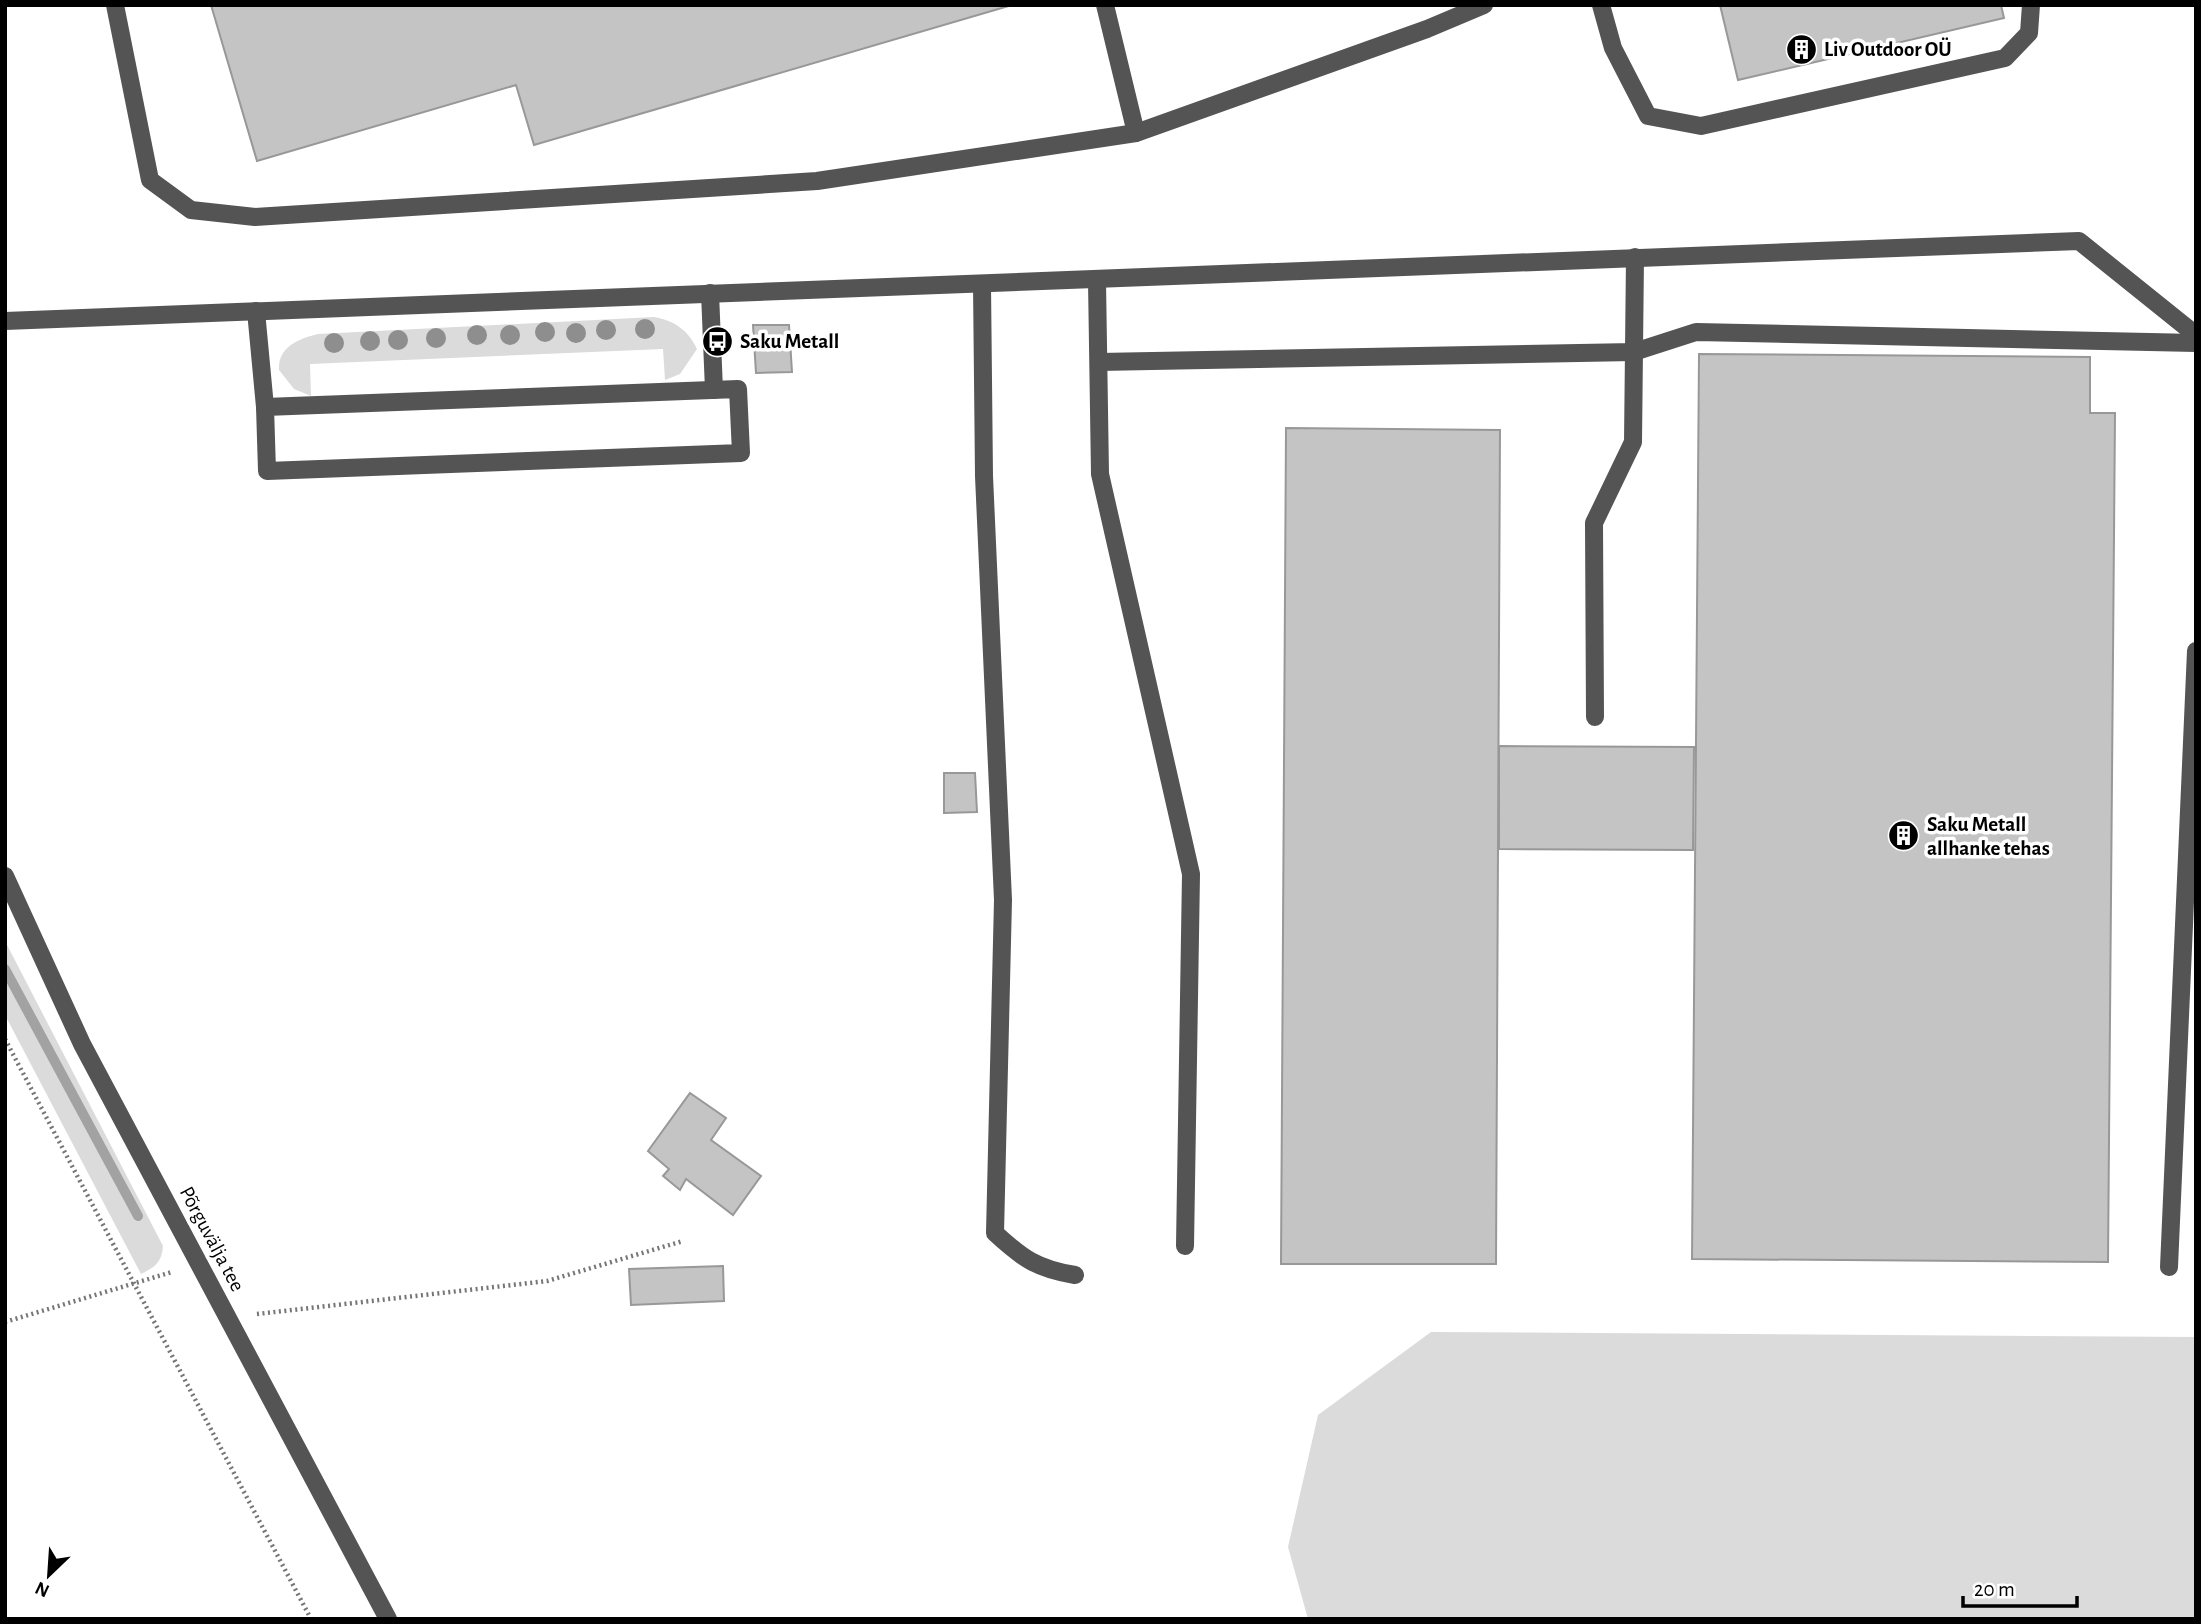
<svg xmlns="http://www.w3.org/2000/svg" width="2201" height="1624" font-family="'Alegreya Sans',sans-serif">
  <rect width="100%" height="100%" fill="#fff"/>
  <g fill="#dbdbdb">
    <path d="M654,317c21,4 34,13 43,32l-17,25 -15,6 -2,-31 -353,15 1,32 -17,-7 -15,-19c-1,-23 19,-31 39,-36z"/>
    <path d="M5,941l158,305c-1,16 -8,21 -22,28l-136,-259z"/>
    <path d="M1431,1332l765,5v282h-888l-20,-72 30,-132z"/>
  </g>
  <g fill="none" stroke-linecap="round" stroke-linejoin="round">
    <path stroke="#a2a2a2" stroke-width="10" d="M5,969l133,247"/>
  </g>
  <g fill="#c4c4c4" stroke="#989898" stroke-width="2">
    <path d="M211,5h801l-478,140 -18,-60 -259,76z"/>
    <path d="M1720,5h281l3,13 -266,62z"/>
    <path d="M753,325h36l3,47 -36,1z"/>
    <path d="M1699,354l391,3v56h25l-7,849 -416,-3z"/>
    <path d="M1286,428l214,2 -4,834h-215z"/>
    <path d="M1499,746l195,1 -1,103 -194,-1z"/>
    <path d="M944,773h31l2,39 -33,1z"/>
    <path d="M690,1093l36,25 -15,22 50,36 -28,39 -47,-36 -6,11 -17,-14 6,-7 -21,-18z"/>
    <path d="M723,1266l1,35 -93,4 -2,-36z"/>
  </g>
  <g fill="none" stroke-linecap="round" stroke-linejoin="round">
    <g stroke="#767676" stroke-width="4.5" stroke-dasharray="2 3.5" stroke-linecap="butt">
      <path d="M5,1039l306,580"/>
      <path d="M257,1314l290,-33 136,-40"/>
      <path d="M5,1322l167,-50"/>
    </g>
    <g stroke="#545454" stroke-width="18">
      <path d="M115,5l35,175 41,30 64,7 562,-36 319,-48 291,-104 57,-24"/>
      <path d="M1105,5l31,128"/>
      <path d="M1601,5l12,43 35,68 53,10 304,-68 24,-25 2,-28"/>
      <path d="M1097,281l3,193 91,400 -6,372"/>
      <path d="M982,284l2,192 19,424 -8,333c27,25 42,36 80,42"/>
      <path d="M710,293l4,97"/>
      <path d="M256,311l9,96"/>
      <path d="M5,321l2074,-80 117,94"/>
      <path d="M1099,362l535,-10 62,-20 500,11"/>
      <path d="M738,389l3,64 -474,18 -2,-64z"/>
      <path d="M1595,717l-1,-194 39,-81 2,-185"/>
      <path d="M5,876l77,168 306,575"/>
      <path d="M2169,1267l27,-616"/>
    </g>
  </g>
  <g fill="#8e8e8e">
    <circle cx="645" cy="329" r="10"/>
    <circle cx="606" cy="330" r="10"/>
    <circle cx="545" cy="332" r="10"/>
    <circle cx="576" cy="333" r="10"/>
    <circle cx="477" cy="335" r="10"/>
    <circle cx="510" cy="335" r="10"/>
    <circle cx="436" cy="338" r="10"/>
    <circle cx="398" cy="340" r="10"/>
    <circle cx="370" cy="341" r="10"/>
    <circle cx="334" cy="343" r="10"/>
  </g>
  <defs>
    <symbol id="building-disc" viewBox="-11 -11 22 22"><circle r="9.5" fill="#000" stroke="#fff"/><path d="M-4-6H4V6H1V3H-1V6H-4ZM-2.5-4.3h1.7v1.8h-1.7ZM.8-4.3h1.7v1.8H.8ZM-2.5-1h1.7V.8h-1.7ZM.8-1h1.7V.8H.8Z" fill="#fff"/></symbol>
    <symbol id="bus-disc" viewBox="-11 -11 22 22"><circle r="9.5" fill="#000" stroke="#fff"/><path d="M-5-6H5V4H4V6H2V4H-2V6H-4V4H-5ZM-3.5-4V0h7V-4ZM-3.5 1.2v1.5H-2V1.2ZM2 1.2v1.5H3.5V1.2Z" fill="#fff"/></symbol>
  </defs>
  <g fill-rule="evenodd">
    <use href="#building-disc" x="1784" y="32" width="35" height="35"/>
    <use href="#bus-disc" x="700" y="324" width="35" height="35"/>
    <use href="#building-disc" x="1886" y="818" width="35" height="35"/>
  </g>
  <g text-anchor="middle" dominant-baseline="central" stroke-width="7" stroke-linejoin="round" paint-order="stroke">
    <g font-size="21" font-weight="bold" fill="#000" stroke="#fff" text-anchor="start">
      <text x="1824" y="49">Liv Outdoor OÜ</text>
      <text x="740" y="341">Saku Metall</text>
      <text x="1927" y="824">Saku Metall<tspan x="1927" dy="24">allhanke tehas</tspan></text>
    </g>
    <g font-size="21" fill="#000" stroke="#fff">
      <text transform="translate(212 1239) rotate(62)">Põrguvälja tee</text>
    </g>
  </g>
  <rect width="2201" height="1624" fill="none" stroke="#000000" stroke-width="14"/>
  <g transform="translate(49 1575) rotate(205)" stroke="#ffffff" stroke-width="5" paint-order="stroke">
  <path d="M0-5L12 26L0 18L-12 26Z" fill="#000000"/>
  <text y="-10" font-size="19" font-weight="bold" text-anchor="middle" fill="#000000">N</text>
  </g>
  <path d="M1963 1596v10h114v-10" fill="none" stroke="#000000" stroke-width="3.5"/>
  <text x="1974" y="1596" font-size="21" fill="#000000" stroke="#ffffff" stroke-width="5" paint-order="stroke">20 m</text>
</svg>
